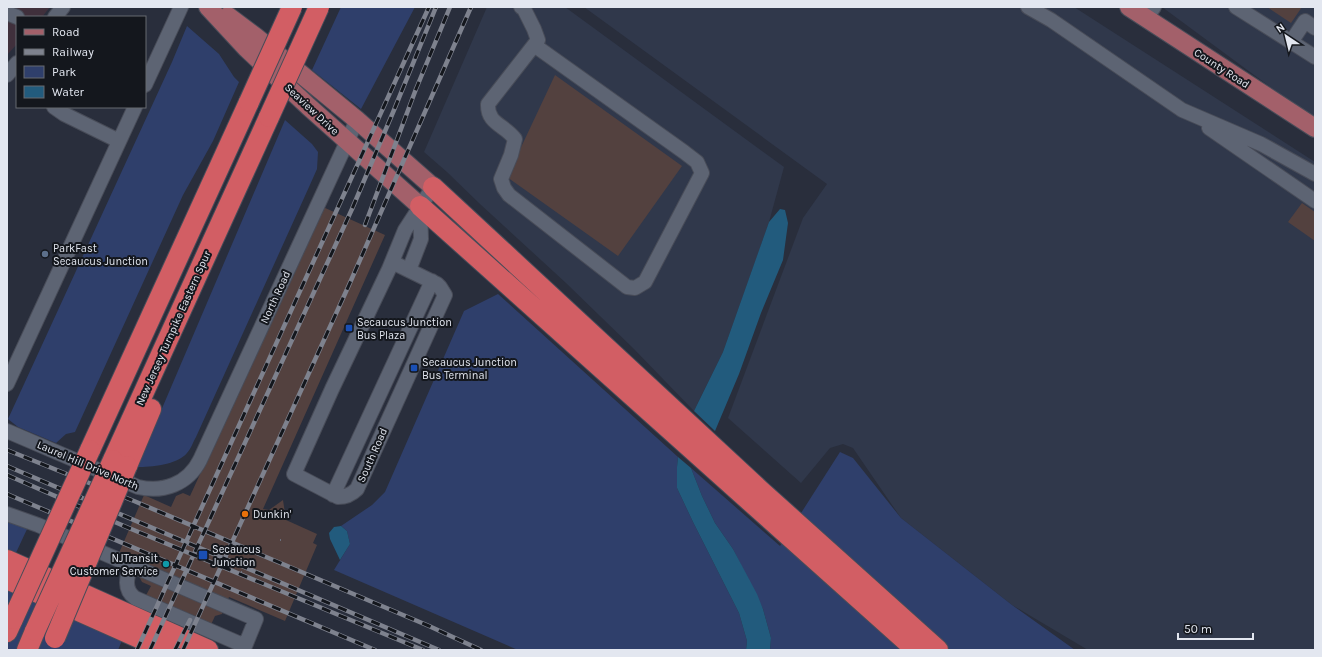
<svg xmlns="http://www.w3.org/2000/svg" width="1322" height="657" font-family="Karla,sans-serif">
	<rect width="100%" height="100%" fill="#292e3c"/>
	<path fill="#40303c" d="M7 7H50L42 17H17V44L7 55Z"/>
	<path fill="#30384b" d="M487 7H565L784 167 769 222 759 251 723 352 694 411 634 349 566 283 480 204 447 172 424 152Z
		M584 7H1074L1315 162V650H1088L1012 605 901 518 853 448 843 444 830 448 801 483 728 418 803 218 827 184Z
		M1162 7H1315V120L1308 115Z"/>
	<path fill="#2f3f6b" d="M341 7H415L361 109 312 70Z
		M187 26 219 54 234 77 239 82 213 141 183 195 75 432 66 434 56 443 18 427 8 419 172 62Z
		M285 120 312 144 318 152 317 169 309 187 196 437C193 442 191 449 187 453 177 465 151 467 137 467Z
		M498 294 678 457 677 467V488L693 522 739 613 747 641 746 650H518L334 570 350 544 347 531 341 526 372 505 385 492 464 311Z
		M840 452 853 458 901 518 1012 605 1075 650H770L771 638 763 609 733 549 715 523 702 496 691 468 780 546Z
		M7 519 28 527 7 572Z
		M7 586 123 638 118 650H7Z"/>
	<path fill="#225b7d" d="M780 209 785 210 788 223 783 260 761 313 739 374 715 431 694 411 723 352 769 222Z
		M678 457 691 468 702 496 715 523 733 549 757 594 763 609 771 638 770 650H746L747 641 739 613 693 522 677 488V467Z
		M341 526 347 531 350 544 340 560 330 539 329 533 334 527Z"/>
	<path fill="#53413f" d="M1267 7H1302L1291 23Z
		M555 75 682 166 618 256 507 177Z
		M1302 203 1315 212V241L1288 222Z
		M323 207 385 235 263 509 269 510 283 500 286 520 317 534 313 543 317 545 285 621 229 597 222 614 215 616 209 629 144 599 151 586 142 582 139 576 119 553 144 495 171 507 176 496 183 493 190 496Z"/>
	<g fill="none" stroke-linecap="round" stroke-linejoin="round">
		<defs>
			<path id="minor" d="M521 7 524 9 534 29 538 40 488 104C487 124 505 125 515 139L511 155 501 179 504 188 509 195 627 287 635 288 645 282 702 173 697 162 684 152 534 45
				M1028 7 1051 20 1182 110 1261 144 1315 174
				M1236 7 1315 57
				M7 13 17 17
				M55 17 63 7
				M1146 18 1154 7
				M1291 42 1305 21 1315 28
				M7 75 17 63
				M145 85 181 7
				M54 107 64 114 119 141
				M1209 128 1315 201
				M392 262 437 284 440 287 445 295 357 489C352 494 345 497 338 497L294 474 332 389 389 269 405 230 433 187
				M409 270 421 239 420 206
				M7 384 135 107
				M7 431 138 487C163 493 188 484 200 460L357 120
				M333 495 432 281
				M7 514 38 525 256 619 245 646 135 598C123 589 127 577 131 564"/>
			<path id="major" d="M208 7 246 48 308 106 420 206
				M1129 7 1315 128
				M228 16 256 37 357 120 433 187"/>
			<path id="highway" d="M433 187 760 490 938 650
				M420 206 916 650
				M90 450 249 102
				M113 460 269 117
				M127 466 151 409
				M7 560 208 650
				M7 579 166 650
				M7 632 13 619
				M27 650 35 631"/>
		</defs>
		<use href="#minor" stroke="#484c58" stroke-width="16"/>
		<use href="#major" stroke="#484c58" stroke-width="20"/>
		<use href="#highway" stroke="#484c58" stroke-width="22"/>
		<path stroke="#6b6f7c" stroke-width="2" stroke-dasharray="4 2" stroke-linecap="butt" d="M280 540H281
			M241 572H242"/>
		<use href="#minor" stroke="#5d6473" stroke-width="14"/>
		<use href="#major" stroke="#a3606a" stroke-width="18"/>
		<use href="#highway" stroke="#d25e64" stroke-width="20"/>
		<defs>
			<path id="rail" d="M365 225 416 89 450 7
				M7 450 134 501 429 626 481 650
				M7 466 439 650
				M7 475 124 526 423 650
				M7 494 375 650
				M137 650 429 7
				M150 650 352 209 394 110 436 7
				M175 650 190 620
				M183 650 349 285 471 7"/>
		</defs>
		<use href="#rail" stroke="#7e828e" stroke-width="4.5"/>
		<use href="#rail" stroke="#14171d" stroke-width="3" stroke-dasharray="9" stroke-linecap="butt"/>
		<defs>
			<path id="highway-bridge" d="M249 102 292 7
				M269 117 319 7
				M13 619 90 450
				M35 631 113 460
				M55 638 127 466"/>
		</defs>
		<use href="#highway-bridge" stroke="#484c58" stroke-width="22" stroke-linecap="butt"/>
		<use href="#highway-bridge" stroke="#d25e64" stroke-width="20"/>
	</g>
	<circle fill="#5c6f8a" stroke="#14171d" stroke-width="1.5" cx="45" cy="254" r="4"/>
	<g fill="#1a4fb4" stroke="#14171d" stroke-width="1.5">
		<rect x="345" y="324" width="8" height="8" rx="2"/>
		<rect x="410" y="364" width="8" height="8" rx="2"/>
		<rect x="198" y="550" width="10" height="10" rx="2"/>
	</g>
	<circle fill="#e8710a" stroke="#14171d" stroke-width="1.5" cx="245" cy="514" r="4"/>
	<circle fill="#0f9aa8" stroke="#14171d" stroke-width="1.5" cx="166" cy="564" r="4"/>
	<g text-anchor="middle" stroke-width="4" stroke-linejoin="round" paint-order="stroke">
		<g font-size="11" fill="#e3e7f0" stroke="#14171d">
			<text transform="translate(1222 68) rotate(33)" y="4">County Road</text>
			<text transform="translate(312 109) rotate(43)" y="4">Seaview Drive</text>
			<text transform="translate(275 297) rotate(-65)" y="4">North Road</text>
			<text transform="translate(173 328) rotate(-66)" y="4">New Jersey Turnpike Eastern Spur</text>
			<text transform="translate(372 455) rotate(-66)" y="4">South Road</text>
			<text transform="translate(88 465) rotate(23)" y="4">Laurel Hill Drive North</text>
		</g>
		<g font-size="11" fill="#e3e7f0" stroke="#14171d" text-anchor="start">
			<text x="53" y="252">ParkFast<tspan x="53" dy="13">Secaucus Junction</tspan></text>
			<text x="357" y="326">Secaucus Junction<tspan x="357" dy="13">Bus Plaza</tspan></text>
			<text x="422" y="366">Secaucus Junction<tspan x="422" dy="13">Bus Terminal</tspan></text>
			<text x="253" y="518">Dunkin'</text>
			<text x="212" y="553">Secaucus<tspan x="212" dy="13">Junction</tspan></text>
			<text x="158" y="562" text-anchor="end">NJTransit<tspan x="158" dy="13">Customer Service</tspan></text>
		</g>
	</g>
	<rect width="1322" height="657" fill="none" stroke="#e3e7f0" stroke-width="16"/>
	<rect x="16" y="16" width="130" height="92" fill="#14171d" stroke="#676a71"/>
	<rect x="24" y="29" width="20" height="6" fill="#a3606a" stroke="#676a71"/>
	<text x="52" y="36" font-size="12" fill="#e3e7f0">Road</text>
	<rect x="24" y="49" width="20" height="6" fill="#7e828e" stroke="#676a71"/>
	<text x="52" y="56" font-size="12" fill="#e3e7f0">Railway</text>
	<rect x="24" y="66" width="20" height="12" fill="#2f3f6b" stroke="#676a71"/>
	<text x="52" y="76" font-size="12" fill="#e3e7f0">Park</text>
	<rect x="24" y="86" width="20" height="12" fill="#225b7d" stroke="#676a71"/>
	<text x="52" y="96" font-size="12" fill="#e3e7f0">Water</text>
	<g transform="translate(1286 36) rotate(325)" stroke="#14171d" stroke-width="3" paint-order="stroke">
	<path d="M0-3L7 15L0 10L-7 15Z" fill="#e3e7f0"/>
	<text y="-6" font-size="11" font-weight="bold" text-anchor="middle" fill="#e3e7f0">N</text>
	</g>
	<path d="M1178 633v6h75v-6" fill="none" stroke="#e3e7f0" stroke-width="2"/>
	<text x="1184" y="633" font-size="12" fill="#e3e7f0" stroke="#14171d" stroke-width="3" paint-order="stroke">50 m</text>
</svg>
